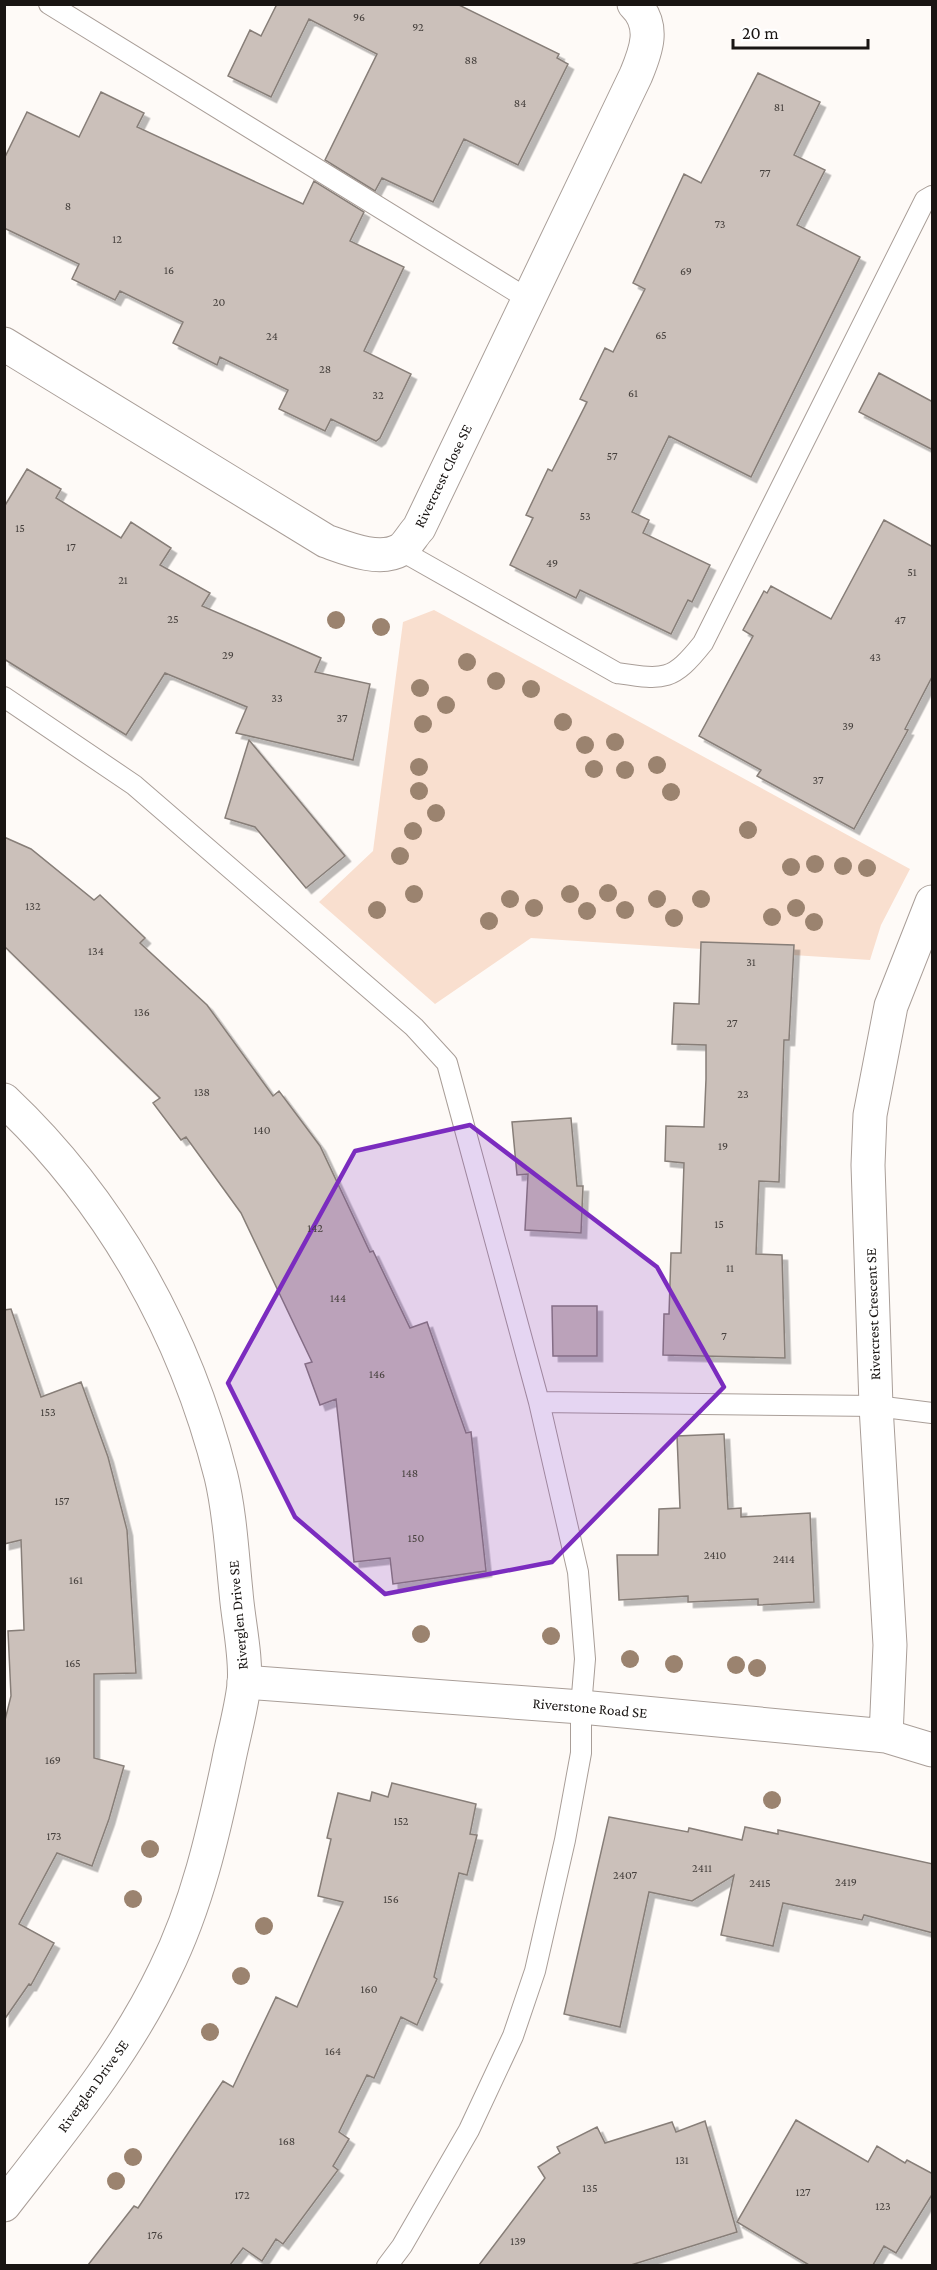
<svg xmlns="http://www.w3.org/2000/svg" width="937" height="2270" font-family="'Crimson Pro',serif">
	<defs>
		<filter id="shadow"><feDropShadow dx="5.5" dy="5.5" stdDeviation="0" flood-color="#0004"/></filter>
	</defs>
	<rect width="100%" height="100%" fill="#fefaf7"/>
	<path fill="#f9dfcf" d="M434 610 910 869 881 925 870 960 531 938 435 1004 319 902 373 851 403 622Z"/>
	<path fill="#cbc0ba" stroke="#877e78" stroke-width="1.5" filter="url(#shadow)" d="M277 4H457L559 54 557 58 568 64 518 165 464 139 433 202 382 178 375 191 325 160 377 54 309 19 271 97 228 76 250 30 261 36Z
		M758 73 820 102 794 155 825 170 797 225 860 257 751 477 669 436 632 512 649 520 643 533 710 565 692 602 688 600 671 634 580 590 576 598 510 565 533 518 526 515 548 469 552 471 587 402 580 399 605 348 613 352 645 289 633 283 684 174 701 183Z
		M101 92 144 113 137 127 303 204 314 181 364 212 350 241 404 267 364 351 411 374 380 438 376 441 331 419 325 431 279 409 288 390 220 357 217 365 173 343 183 322 120 291 115 300 72 279 79 264 4 228V159L27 112 79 137Z
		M879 373 933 402V450L859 412Z
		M27 469 61 489 56 498 121 538 131 522 171 548 160 565 210 593 202 606 321 658 315 672 370 684 353 760 236 733 247 707 165 673 126 735 4 659V507Z
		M884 520 933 547V675L905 729 908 730 854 829 757 776 761 770 699 736 753 636 743 630 764 591 767 593 771 586 831 619Z
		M249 740 345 856 306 888 255 827 225 818Z
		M4 837 31 849 94 900 100 895 145 938 140 943 207 1005 273 1096 279 1091 320 1146 370 1252 373 1251 410 1328 427 1322 466 1433 471 1432 486 1571 393 1584 390 1558 354 1562 336 1399 320 1405 305 1364 312 1362 241 1213 186 1137 181 1140 153 1103 160 1098 4 946Z
		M701 942 794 945 789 1040H784L779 1182 759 1181 756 1254 782 1255 785 1358 663 1355 664 1314H669L671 1253H681L684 1163 665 1161 666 1126 704 1127 706 1079V1045L672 1044 674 1003 699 1004Z
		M571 1118 577 1186H583L581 1233 525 1230 528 1174 517 1175 512 1122Z
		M552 1306H597V1356H553Z
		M11 1309 41 1397 81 1382 108 1457 127 1530 136 1673 94 1674V1758L124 1766 109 1819 92 1866 57 1853 19 1924 54 1943 31 1985 29 1984 4 2020V1724L11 1696 8 1631 24 1630 21 1540 4 1544V1310Z
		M724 1434 728 1509 741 1508V1517L810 1513 814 1602 758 1605V1599L688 1602V1596L619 1600 617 1555H658L659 1509 680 1508 677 1436Z
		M392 1783 476 1804 470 1834 477 1835 467 1875 459 1873 434 1977 437 1979 417 2025 401 2017 374 2078 367 2075 339 2132 349 2139 333 2166 338 2170 283 2244 276 2239 262 2261 243 2248 230 2265H88L134 2206 138 2208 223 2081 233 2087 276 1997 297 2007 343 1902 318 1896 331 1839 327 1838 338 1793 370 1801 372 1792 388 1797Z
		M609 1817 688 1832 689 1828 742 1840 745 1827 778 1834V1830L933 1864V1933L864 1915 862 1920 783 1903 773 1946 721 1935 734 1875 692 1901 649 1892 620 2027 564 2014Z
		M796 2120 868 2162 877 2146 905 2163 907 2160 933 2174V2193L896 2253 884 2246 873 2265H809L737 2222Z
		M705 2121 737 2232 631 2265H479L545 2178 538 2167 560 2153 557 2147 597 2127 605 2143 672 2122 676 2132Z"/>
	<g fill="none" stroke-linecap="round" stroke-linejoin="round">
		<defs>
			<path id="lane" d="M49 4 528 299
				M400 550 617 673C664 680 672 682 703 643L925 200 932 196
				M4 697 134 785 414 1027 447 1063 539 1402 578 1572 585 1659 581 1707V1753L565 1840 535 1971 513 2036 469 2130 402 2246 387 2266
				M539 1402 876 1406 932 1413"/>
			<path id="street" d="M4 344 326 541C346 548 379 562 400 550 407 546 413 534 419 528L636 75C646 51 656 25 634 4
				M244 1682 581 1707 886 1736 932 1750
				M886 1736 890 1645 876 1406 868 1165 870 1115 891 1006 932 902"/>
			<path id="secondary" d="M4 1100C111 1201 185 1333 221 1476 230 1513 232 1554 236 1592 238 1620 247 1658 244 1685 241 1711 233 1738 228 1764 213 1835 197 1905 165 1970 124 2056 62 2130 4 2205"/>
		</defs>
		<use href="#lane" stroke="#a99e98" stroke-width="22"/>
		<use href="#street" stroke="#a99e98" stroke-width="35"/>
		<use href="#secondary" stroke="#a99e98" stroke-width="35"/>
		<use href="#lane" stroke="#fff" stroke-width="20"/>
		<use href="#street" stroke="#fff" stroke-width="33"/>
		<use href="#secondary" stroke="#fff" stroke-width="33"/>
	</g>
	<g fill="#9b836f">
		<circle cx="336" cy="620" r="9"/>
		<circle cx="381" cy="627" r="9"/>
		<circle cx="467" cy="662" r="9"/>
		<circle cx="496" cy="681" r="9"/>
		<circle cx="420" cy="688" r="9"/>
		<circle cx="531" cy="689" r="9"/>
		<circle cx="446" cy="705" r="9"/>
		<circle cx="563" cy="722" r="9"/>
		<circle cx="423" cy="724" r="9"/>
		<circle cx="615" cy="742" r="9"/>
		<circle cx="585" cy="745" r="9"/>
		<circle cx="657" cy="765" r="9"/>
		<circle cx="419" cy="767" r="9"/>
		<circle cx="594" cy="769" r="9"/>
		<circle cx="625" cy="770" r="9"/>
		<circle cx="419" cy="791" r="9"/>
		<circle cx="671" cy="792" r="9"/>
		<circle cx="436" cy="813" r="9"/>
		<circle cx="748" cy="830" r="9"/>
		<circle cx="413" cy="831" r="9"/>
		<circle cx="400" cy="856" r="9"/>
		<circle cx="815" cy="864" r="9"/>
		<circle cx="843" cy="866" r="9"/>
		<circle cx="791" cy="867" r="9"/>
		<circle cx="867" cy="868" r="9"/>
		<circle cx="608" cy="893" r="9"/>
		<circle cx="414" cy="894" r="9"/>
		<circle cx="570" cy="894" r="9"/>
		<circle cx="510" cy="899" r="9"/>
		<circle cx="657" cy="899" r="9"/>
		<circle cx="701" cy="899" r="9"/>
		<circle cx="534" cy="908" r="9"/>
		<circle cx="796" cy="908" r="9"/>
		<circle cx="377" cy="910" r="9"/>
		<circle cx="625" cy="910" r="9"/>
		<circle cx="587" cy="911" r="9"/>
		<circle cx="772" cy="917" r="9"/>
		<circle cx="674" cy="918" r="9"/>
		<circle cx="489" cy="921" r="9"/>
		<circle cx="814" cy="922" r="9"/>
		<circle cx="421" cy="1634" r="9"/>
		<circle cx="551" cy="1636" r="9"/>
		<circle cx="630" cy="1659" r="9"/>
		<circle cx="674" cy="1664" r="9"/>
		<circle cx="736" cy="1665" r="9"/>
		<circle cx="757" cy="1668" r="9"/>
		<circle cx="772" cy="1800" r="9"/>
		<circle cx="150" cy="1849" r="9"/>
		<circle cx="133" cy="1899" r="9"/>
		<circle cx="264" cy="1926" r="9"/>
		<circle cx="241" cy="1976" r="9"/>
		<circle cx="210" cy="2032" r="9"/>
		<circle cx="133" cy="2157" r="9"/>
		<circle cx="116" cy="2181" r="9"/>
	</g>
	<path fill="#7b2cbf" fill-opacity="0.2" stroke="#7b2cbf" stroke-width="4.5" stroke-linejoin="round" d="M470 1125 657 1267 724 1387 552 1562 385 1594 295 1517 228 1383 355 1151Z"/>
	<g text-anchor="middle" stroke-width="5" stroke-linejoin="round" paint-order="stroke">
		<g font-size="12" fill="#46403d">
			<text x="359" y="21">96</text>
			<text x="418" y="31">92</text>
			<text x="471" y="64">88</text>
			<text x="520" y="107">84</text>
			<text x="779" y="111">81</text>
			<text x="765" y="177">77</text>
			<text x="68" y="210">8</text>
			<text x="720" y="228">73</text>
			<text x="117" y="243">12</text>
			<text x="169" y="274">16</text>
			<text x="686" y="275">69</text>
			<text x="219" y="306">20</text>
			<text x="661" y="339">65</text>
			<text x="272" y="340">24</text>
			<text x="325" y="373">28</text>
			<text x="633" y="397">61</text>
			<text x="378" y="399">32</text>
			<text x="612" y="460">57</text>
			<text x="585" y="520">53</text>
			<text x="20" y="532">15</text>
			<text x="71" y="551">17</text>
			<text x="552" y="567">49</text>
			<text x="912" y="576">51</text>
			<text x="123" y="584">21</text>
			<text x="173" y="623">25</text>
			<text x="900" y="624">47</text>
			<text x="228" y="659">29</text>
			<text x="875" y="661">43</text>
			<text x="277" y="702">33</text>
			<text x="342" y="722">37</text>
			<text x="848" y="730">39</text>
			<text x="818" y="784">37</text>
			<text x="33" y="910">132</text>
			<text x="96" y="955">134</text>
			<text x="751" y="966">31</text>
			<text x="142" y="1016">136</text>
			<text x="732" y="1027">27</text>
			<text x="202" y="1096">138</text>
			<text x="743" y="1098">23</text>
			<text x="262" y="1134">140</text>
			<text x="723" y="1150">19</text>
			<text x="719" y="1228">15</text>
			<text x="315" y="1232">142</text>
			<text x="730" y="1272">11</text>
			<text x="338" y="1302">144</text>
			<text x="724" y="1340">7</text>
			<text x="377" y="1378">146</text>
			<text x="48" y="1416">153</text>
			<text x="410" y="1477">148</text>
			<text x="62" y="1505">157</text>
			<text x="416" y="1542">150</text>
			<text x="715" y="1559">2410</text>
			<text x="784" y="1563">2414</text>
			<text x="76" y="1584">161</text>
			<text x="73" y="1667">165</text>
			<text x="53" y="1764">169</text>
			<text x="401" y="1825">152</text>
			<text x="54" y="1840">173</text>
			<text x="702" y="1872">2411</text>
			<text x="625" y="1879">2407</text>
			<text x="846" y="1886">2419</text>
			<text x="760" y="1887">2415</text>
			<text x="391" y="1903">156</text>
			<text x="369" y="1993">160</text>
			<text x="333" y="2055">164</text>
			<text x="287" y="2145">168</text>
			<text x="682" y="2164">131</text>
			<text x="590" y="2192">135</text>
			<text x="803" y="2196">127</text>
			<text x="242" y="2199">172</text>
			<text x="883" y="2210">123</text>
			<text x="155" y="2239">176</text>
			<text x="518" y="2245">139</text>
		</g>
		<g font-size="15" fill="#191513" stroke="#fff">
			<text transform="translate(443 476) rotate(-64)" y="5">Rivercrest Close SE</text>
			<text transform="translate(873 1314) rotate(-92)" y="5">Rivercrest Crescent SE</text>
			<text transform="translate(238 1615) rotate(-95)" y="5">Riverglen Drive SE</text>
			<text transform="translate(590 1708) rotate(5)" y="5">Riverstone Road SE</text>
			<text transform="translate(93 2086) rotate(-54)" y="5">Riverglen Drive SE</text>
		</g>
	</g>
	<rect width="937" height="2270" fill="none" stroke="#191513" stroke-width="12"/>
	<path d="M733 39v9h135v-9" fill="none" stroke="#191513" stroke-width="3"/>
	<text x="742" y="39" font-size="18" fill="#191513" stroke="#ffffff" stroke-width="4.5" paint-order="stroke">20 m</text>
</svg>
